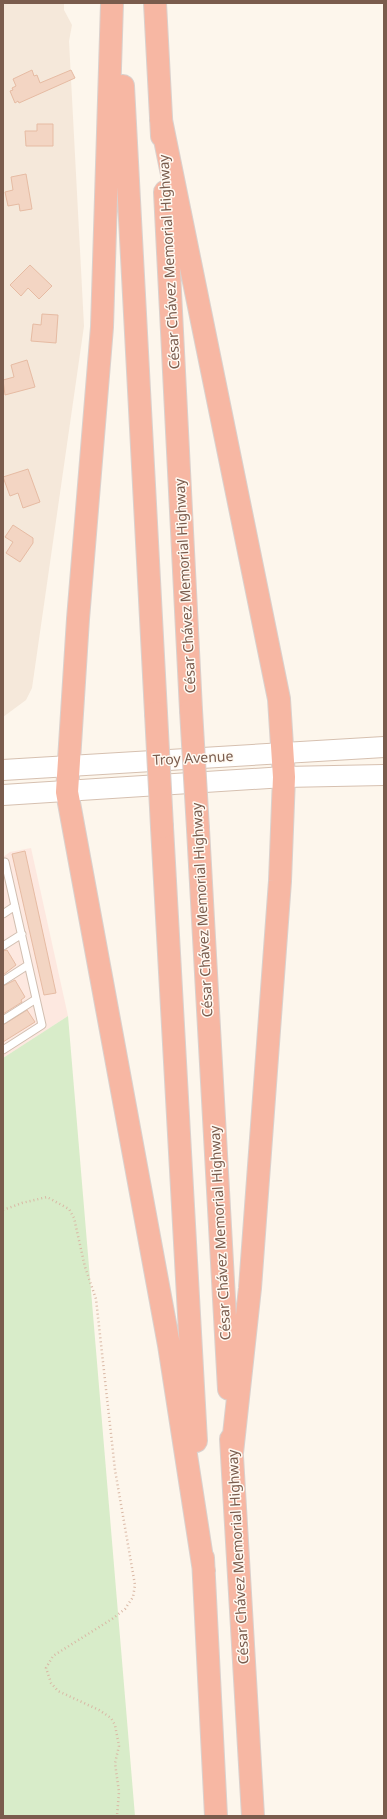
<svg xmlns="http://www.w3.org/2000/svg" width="387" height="1819" font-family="'Noto Sans',sans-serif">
	<rect width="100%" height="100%" fill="#fdf6ec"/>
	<path fill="#f5e8da" d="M3 3H64V10L72 25 69 41 84 326 32 688 26 700 3 717Z"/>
	<path fill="#fde8e0" d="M31 848 68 1016 3 1058V857L10 852Z"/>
	<path fill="#d8ecc9" d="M68 1016 135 1816H3V1058Z"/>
	<path fill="#f3d5c3" stroke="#e6bba3" d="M32 70 34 76 37 75 40 83 71 70 75 78 19 103 18 101 15 103 10 91 13 90 12 88 16 86 13 79Z
		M37 124H53V146H26L25 131H37Z
		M26 174 32 209 20 211 19 204 8 206 5 192 13 190 11 177Z
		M30 265 52 286 39 299 28 288 21 296 10 285Z
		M42 314 58 315 56 343 31 341 33 324 41 325Z
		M27 360 35 387 5 395 3 380 14 377 11 365Z
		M28 469 40 502 23 508 18 493 10 496 3 477Z
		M13 525 33 538V543L20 562 6 553 13 542 5 537Z
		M25 851 56 993 44 995 12 854Z
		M7 950 16 965 3 975V951Z
		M15 980 25 997 21 1000 22 1002 3 1014V986Z
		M27 1010 35 1022 3 1042V1025Z"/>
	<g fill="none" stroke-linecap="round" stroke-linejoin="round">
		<defs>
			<path id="service" d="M3 914 15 906
				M3 946 22 934
				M3 981 28 965
				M3 1020 36 999
				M3 1050 42 1025 5 862"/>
			<path id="secondary" d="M3 770 384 747
				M3 795 284 777 384 775"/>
			<path id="motorway" d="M112 3 102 327 78 619 67 792 169 1345 204 1571
				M155 3 162 136
				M123 86 156 713
				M161 120 279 699 284 777 280 881 250 1288 232 1453
				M165 192 191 710
				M162 827 196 1441
				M198 829 229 1389
				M231 1439 253 1816
				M203 1558 216 1816"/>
		</defs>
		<use href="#service" stroke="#d1beb0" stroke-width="9"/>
		<use href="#secondary" stroke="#d6c0b0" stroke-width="22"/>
		<use href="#motorway" stroke="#dad1cd" stroke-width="24"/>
		<path stroke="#d9b8a5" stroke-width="2.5" stroke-dasharray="1 3" stroke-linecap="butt" d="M3 1210 22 1203 47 1197 69 1209 74 1218 85 1267 96 1299 115 1470 135 1585 133 1597 125 1609 112 1619 53 1656 46 1668 51 1683 58 1691 99 1710 111 1718 115 1725 119 1746 115 1763 119 1792 117 1816"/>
		<use href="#service" stroke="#fff" stroke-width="7"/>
		<use href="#secondary" stroke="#fff" stroke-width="20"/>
		<use href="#motorway" stroke="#f7b7a3" stroke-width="22"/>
		<defs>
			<path id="motorway-bridge" d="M191 710 198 829
				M156 713 162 827"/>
		</defs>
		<use href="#motorway-bridge" stroke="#dad1cd" stroke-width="24" stroke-linecap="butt"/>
		<use href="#motorway-bridge" stroke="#f7b7a3" stroke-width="22"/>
	</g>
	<g text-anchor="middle" stroke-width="3" stroke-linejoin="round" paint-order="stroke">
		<g font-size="14" fill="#7a5c4d" stroke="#fffaf3">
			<text transform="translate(169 262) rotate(-93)" y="5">César Chávez Memorial Highway</text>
			<text transform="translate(185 586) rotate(-93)" y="5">César Chávez Memorial Highway</text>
			<text transform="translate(193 758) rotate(-3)" y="5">Troy Avenue</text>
			<text transform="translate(202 910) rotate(-93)" y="5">César Chávez Memorial Highway</text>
			<text transform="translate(220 1233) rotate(-93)" y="5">César Chávez Memorial Highway</text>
			<text transform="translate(238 1557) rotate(-93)" y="5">César Chávez Memorial Highway</text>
		</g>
	</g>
	<rect width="387" height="1819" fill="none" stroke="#7a5c4d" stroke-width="8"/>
</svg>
